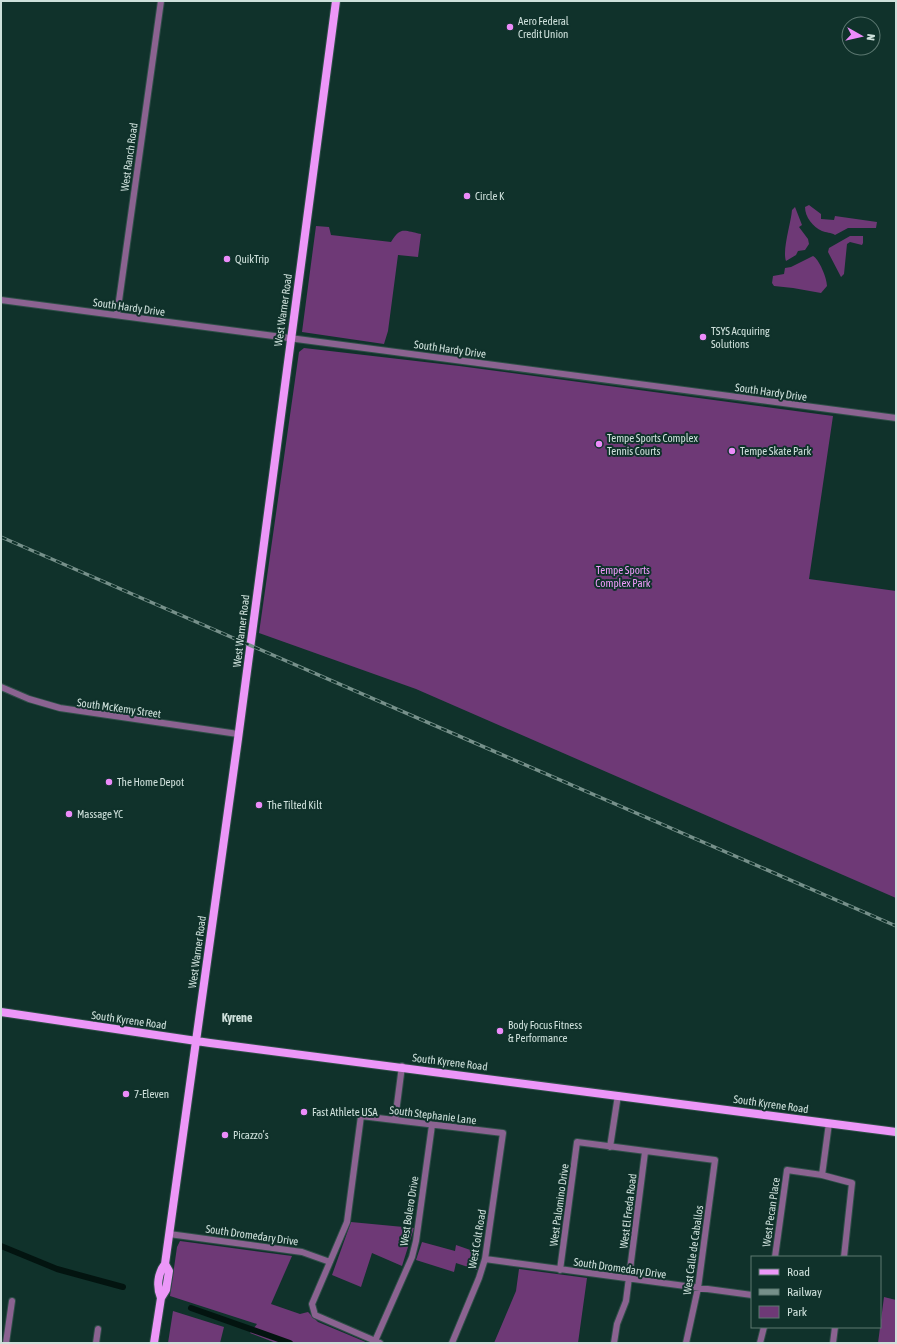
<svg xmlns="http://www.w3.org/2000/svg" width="897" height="1344" font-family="'Asap Condensed',sans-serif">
	<rect width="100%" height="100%" fill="#10322b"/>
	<path fill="#6e3976" d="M809 205 821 214V219L834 220 835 216 877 222 876 228H848L835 235C831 232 826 233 822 231 813 227 805 217 805 207Z
		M795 207 802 225 799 227 808 239 809 244 805 250 798 251 796 255 786 261C782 250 791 223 792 210Z
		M316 226 329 227 331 235 391 242C401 226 404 231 421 234L418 257 398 255 388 331 384 344 302 332Z
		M850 236H863V243L862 245 850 242 847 244 844 274 841 277 828 252 829 248Z
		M813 256C819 259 827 278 827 286L821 293 793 288 774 286 772 283 773 276 784 274 785 268 791 267Z
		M304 348 459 366 833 416 809 579 896 591V898L416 689 259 633 299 352Z
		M351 1222 414 1228 402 1266 372 1253 361 1287 332 1275Z
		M180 1241 292 1256 271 1304 300 1314 308 1312 318 1322 368 1343H276L250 1333 257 1324 170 1296 177 1247Z
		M422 1242 455 1251 456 1245 479 1253 477 1270 456 1263 454 1272 416 1260Z
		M519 1269 587 1278 578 1343H494L516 1291Z
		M884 1297 896 1300V1343H878Z
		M173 1311 224 1327 220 1343H168Z"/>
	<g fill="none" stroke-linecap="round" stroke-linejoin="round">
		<path stroke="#031410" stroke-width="6" d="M1 1246 57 1269 123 1287
			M191 1308 290 1343"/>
		<defs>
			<path id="minor" d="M1 300 896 418
				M117 315 161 1
				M1 687 29 699 60 708 238 734
				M395 1120 402 1066
				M610 1147 618 1095
				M822 1175 829 1123
				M169 1234 302 1252 330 1262
				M775 1257 787 1170 822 1175 852 1183 844 1257
				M485 1259 752 1295
				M560 1270 577 1142 715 1160 698 1288 686 1343
				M375 1341 412 1257 416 1241 432 1125
				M6 1343 12 1301
				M96 1343 98 1329
				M380 1343 315 1315 312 1304 347 1222 361 1116 503 1133 485 1259 479 1278 452 1343
				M614 1343 617 1324 626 1301 645 1152
				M760 1343 764 1327
				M833 1343 835 1327"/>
			<path id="major" d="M1 1012 210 1043 896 1132
				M161 1298C156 1286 158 1273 165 1264L238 739 336 1
				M154 1343 161 1298 166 1290 169 1271 165 1264"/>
		</defs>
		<use href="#minor" stroke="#2e4e47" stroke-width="8"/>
		<use href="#major" stroke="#2e4e47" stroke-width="10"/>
		<use href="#minor" stroke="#8b6391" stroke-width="6"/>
		<use href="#major" stroke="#ec97f8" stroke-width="8"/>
		<defs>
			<path id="rail" d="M1 537 896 926"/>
		</defs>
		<use href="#rail" stroke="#76908a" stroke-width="3.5"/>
		<use href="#rail" stroke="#10322b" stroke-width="2" stroke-dasharray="6" stroke-linecap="butt"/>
	</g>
	<g fill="#ec8cfa" stroke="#10322b" stroke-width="1.5">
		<circle cx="510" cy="27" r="4"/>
		<circle cx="467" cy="196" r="4"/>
		<circle cx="227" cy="259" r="4"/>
		<circle cx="703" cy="337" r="4"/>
		<circle cx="599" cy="444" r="4"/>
		<circle cx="732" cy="451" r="4"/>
		<circle cx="109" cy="782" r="4"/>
		<circle cx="259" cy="805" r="4"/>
		<circle cx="69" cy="814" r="4"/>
		<circle cx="500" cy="1031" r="4"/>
		<circle cx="126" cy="1094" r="4"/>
		<circle cx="304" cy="1112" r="4"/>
		<circle cx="225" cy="1135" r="4"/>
	</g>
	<g text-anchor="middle" stroke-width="4" stroke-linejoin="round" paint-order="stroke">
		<g font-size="11" fill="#cee0db" stroke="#10322b" text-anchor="start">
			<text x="518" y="25">Aero Federal<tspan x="518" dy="13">Credit Union</tspan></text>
			<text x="475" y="200">Circle K</text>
			<text x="235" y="263">QuikTrip</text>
			<text x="711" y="335">TSYS Acquiring<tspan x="711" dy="13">Solutions</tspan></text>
			<text x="607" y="442">Tempe Sports Complex<tspan x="607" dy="13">Tennis Courts</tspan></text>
			<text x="740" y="455">Tempe Skate Park</text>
			<text x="117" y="786">The Home Depot</text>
			<text x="267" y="809">The Tilted Kilt</text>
			<text x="77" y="818">Massage YC</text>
			<text x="508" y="1029">Body Focus Fitness<tspan x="508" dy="13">&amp; Performance</tspan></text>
			<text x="134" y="1098">7-Eleven</text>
			<text x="312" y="1116">Fast Athlete USA</text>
			<text x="233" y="1139">Picazzo’s</text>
		</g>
		<g font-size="11" fill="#cee0db" stroke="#10322b">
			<text transform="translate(129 157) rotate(-82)" y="4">West Ranch Road</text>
			<text transform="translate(129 307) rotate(8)" y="4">South Hardy Drive</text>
			<text transform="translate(283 310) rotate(-82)" y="4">West Warner Road</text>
			<text transform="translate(450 349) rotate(8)" y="4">South Hardy Drive</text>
			<text transform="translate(771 392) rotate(8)" y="4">South Hardy Drive</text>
			<text transform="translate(241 631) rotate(-83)" y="4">West Warner Road</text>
			<text transform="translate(119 708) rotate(8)" y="4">South McKemy Street</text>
			<text transform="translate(197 952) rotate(-82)" y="4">West Warner Road</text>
			<text transform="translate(129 1020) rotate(8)" y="4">South Kyrene Road</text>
			<text transform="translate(450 1062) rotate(7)" y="4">South Kyrene Road</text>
			<text transform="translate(771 1104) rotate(8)" y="4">South Kyrene Road</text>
			<text transform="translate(433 1115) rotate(7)" y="4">South Stephanie Lane</text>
			<text transform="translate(559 1205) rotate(-82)" y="4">West Palomino Drive</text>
			<text transform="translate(409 1211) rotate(-81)" y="4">West Bolero Drive</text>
			<text transform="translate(628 1211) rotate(-83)" y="4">West El Freda Road</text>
			<text transform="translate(771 1212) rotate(-82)" y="4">West Pecan Place</text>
			<text transform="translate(252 1235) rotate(8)" y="4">South Dromedary Drive</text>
			<text transform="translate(477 1239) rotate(-80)" y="4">West Colt Road</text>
			<text transform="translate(693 1250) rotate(-82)" y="4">West Calle de Caballos</text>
			<text transform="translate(620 1268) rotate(8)" y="4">South Dromedary Drive</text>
		</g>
		<g font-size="11" fill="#ef9bfb" stroke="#10322b">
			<text x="623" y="574">Tempe Sports<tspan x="623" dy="13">Complex Park</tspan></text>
		</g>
		<g font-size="12" font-weight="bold" fill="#cee0db" stroke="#10322b">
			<text x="237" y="1022">Kyrene</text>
		</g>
	</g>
	<rect width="897" height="1344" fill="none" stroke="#cee0db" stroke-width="4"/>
	<rect x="751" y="1256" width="130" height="72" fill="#10322b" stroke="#5c7871"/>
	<rect x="759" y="1269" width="20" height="6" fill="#ec97f8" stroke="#5c7871"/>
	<text x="787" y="1276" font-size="12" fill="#cee0db">Road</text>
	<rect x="759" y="1289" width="20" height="6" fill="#76908a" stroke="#5c7871"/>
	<text x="787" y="1296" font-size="12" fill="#cee0db">Railway</text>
	<rect x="759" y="1306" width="20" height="12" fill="#6e3976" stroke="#5c7871"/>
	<text x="787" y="1316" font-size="12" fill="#cee0db">Park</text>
	<g transform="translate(861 36) rotate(98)"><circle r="19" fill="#10322b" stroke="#5c7871"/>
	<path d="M0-3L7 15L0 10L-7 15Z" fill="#ec8cfa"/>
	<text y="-6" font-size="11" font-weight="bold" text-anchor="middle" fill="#cee0db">N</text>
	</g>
</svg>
